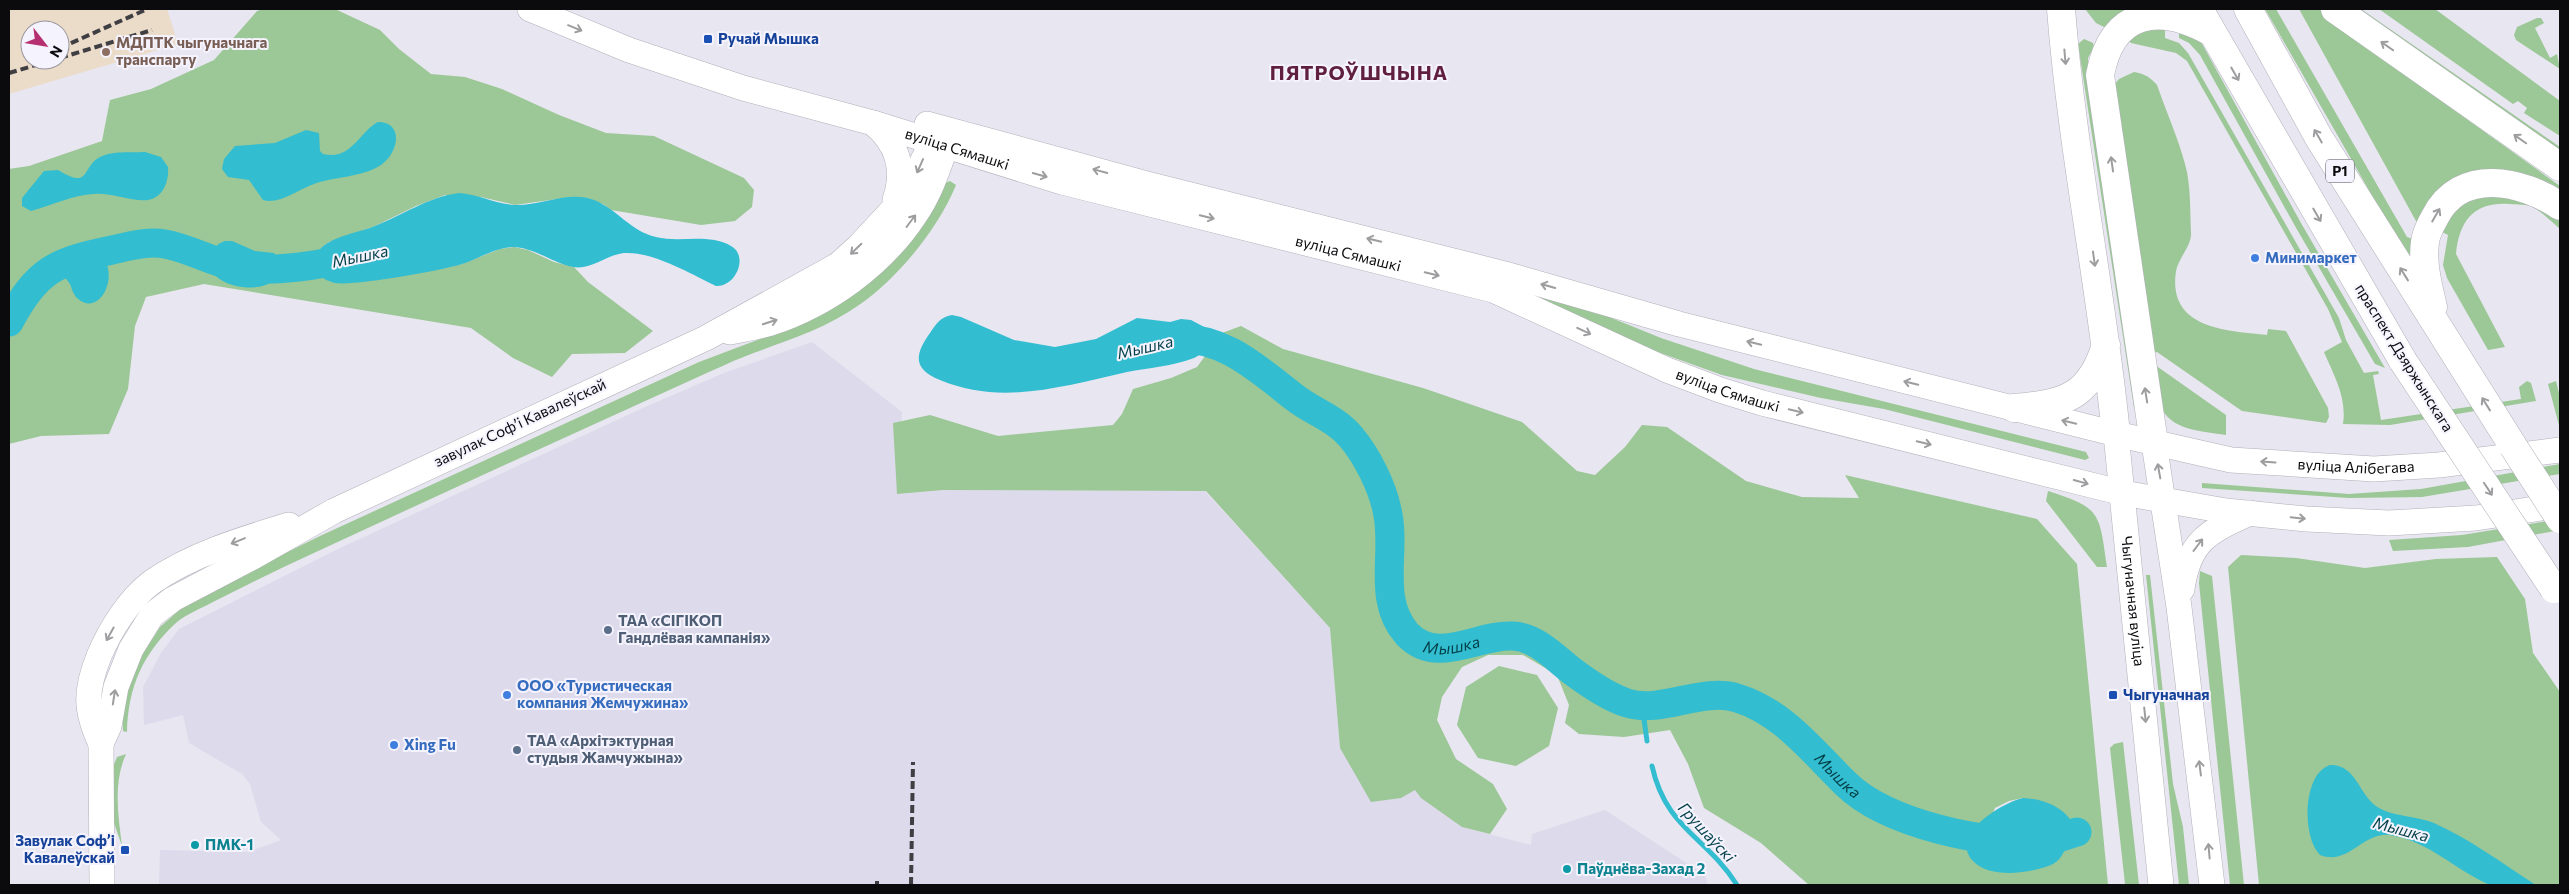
<svg xmlns="http://www.w3.org/2000/svg" width="2569" height="894" font-family="Commissioner,sans-serif">
	<rect width="100%" height="100%" fill="#e8e6f0"/>
	<path fill="#dddaec" d="M812 342 902 412 897 494 943 490 1205 491 1330 628 1340 748 1401 798 1415 790 1462 827 1531 845 1532 834 1605 810 1705 875 1708 885H159L160 850 248 852 281 840 261 822 250 784 242 774 189 743 183 715 144 725 143 687 161 653 179 629 338 549 645 407 724 373Z"/>
	<path fill="#ebdbc9" fill-rule="evenodd" d="M9 9H167L178 44 9 94ZM30 30H60V60H30Z"/>
	<path fill="#9cc796" fill-rule="evenodd" d="M263 9H335L380 30 399 49 431 74 465 77 502 89 559 115 606 133 654 136 744 178 754 190 752 207 735 221 701 225 611 210 603 204 571 197 515 205 481 197 445 195 416 206 373 227 329 242 321 248 459 265 500 249 514 247 528 250 554 262 574 267 588 282 653 331 625 353 572 354 552 377 513 358 471 328 204 284 146 297 135 326 128 389 109 434 41 436 9 444V169L29 166 102 141 110 100 151 89 214 60 257 11Z
		M2085 9H2129L2106 28 2096 23Z
		M2265 9H2276L2407 237 2416 240 2412 254 2409 256 2405 253Z
		M2299 9H2321L2376 54 2560 186V192L2511 171 2419 223 2416 221Z
		M2345 9H2361L2560 147V156Z
		M2379 9H2435L2560 101V136L2524 113 2527 108 2518 101 2513 104Z
		M2537 18H2541L2544 23 2535 28 2550 58 2557 54 2560 69 2516 40 2514 35 2517 27Z
		M2165 22V38L2179 43 2188 53 2339 318 2346 340 2364 373 2378 371 2379 374 2373 375 2381 420 2521 399 2519 387 2527 381 2531 383 2536 401 2390 425 2343 424C2347 397 2334 376 2324 352L2342 342 2328 309 2187 61 2176 53 2131 43 2127 39Z
		M2179 30 2201 42 2301 223 2385 368 2375 364 2295 226 2200 55 2189 43 2179 38Z
		M2084 39 2093 43 2094 47 2088 58V66L2139 407 2134 408 2078 44Z
		M2134 72C2145 74 2150 77 2157 85 2166 111 2178 138 2185 164 2191 185 2190 211 2191 233 2192 245 2178 259 2176 271 2167 329 2227 331 2267 335L2268 329 2286 331 2328 408 2329 417 2326 423 2242 411 2157 352 2150 353 2115 84 2119 79Z
		M950 181 956 185C938 229 898 278 859 305 824 330 784 341 746 356 730 362 714 370 698 377 570 435 443 493 316 552 281 568 247 585 213 602 202 608 187 614 177 622 143 653 128 687 127 732L123 731 122 712 135 666 160 627 192 599 320 536 699 362 800 324 945 183Z
		M2496 190 2560 215V229C2552 222 2543 213 2533 207 2527 204 2517 205 2510 204 2474 201 2459 221 2456 254L2505 347 2488 350 2447 278 2443 265 2448 235 2440 231 2461 203Z
		M1512 286 1577 304 1661 338 1754 369 2086 452 2089 458 2085 460 1884 409 1821 398 1722 375 1655 351Z
		M1241 326 1283 349 1423 388 1522 422 1577 471 1595 475 1625 447 1642 425 1667 427 1746 481 1802 497 1859 498 1845 475 2037 519 2077 564 2108 885H1809L1761 843 1704 808 1688 764 1670 730 1624 737 1579 734 1565 723 1569 705 1557 675 1523 655H1488L1462 667 1442 697 1437 720 1456 759 1493 784 1507 809 1490 834 1462 827 1421 798 1415 790 1401 798 1371 802 1340 748 1330 628 1206 491 943 490 897 494 893 423 930 415 998 436 1113 425 1122 414 1133 389 1171 378 1197 367 1222 333ZM2023 798 2056 862C2030 872 1996 879 1973 861L1995 808 2009 801Z
		M2155 365 2226 415V435C2202 431 2170 431 2160 405 2156 393 2156 377 2155 365Z
		M2556 381 2560 397V429L2548 384Z
		M2560 464V474L2422 497 2349 498 2202 488V483L2349 494 2421 489Z
		M2048 491C2102 508 2099 513 2107 567H2097L2046 501Z
		M2560 519V530L2468 547 2393 551 2389 540 2462 535Z
		M2241 555 2296 558 2365 568 2436 559 2497 557 2525 599 2533 653 2560 692V885H2259L2228 567Z
		M2200 571 2212 576 2244 885H2230L2199 583Z
		M2146 575H2150L2173 784 2183 827 2189 885H2179Z
		M1499 666 1537 675 1558 708 1549 746 1516 766 1478 758 1457 725 1466 687Z
		M2123 742 2139 885 2125 884 2110 748 2114 744Z
		M126 754C113 783 118 814 122 846L113 820V767L117 757Z"/>
	<path fill="#33bdd0" d="M378 122C405 122 398 154 381 165 361 178 335 176 314 184 299 189 279 205 263 200L249 180 228 177 222 169 224 159 235 146 275 143 306 130 319 133 320 151 323 154C351 161 359 132 378 122Z
		M145 152 161 157 168 167C169 179 165 194 152 199 137 204 112 192 94 194 72 195 53 205 31 211L22 206V198L44 171 58 170C94 192 79 163 105 155 117 151 132 153 145 152Z
		M459 193C478 194 495 204 515 205 540 206 569 190 594 200 617 209 630 231 656 237 679 243 709 233 731 246 749 256 736 287 716 286 691 274 652 251 624 253 606 255 592 270 573 267 553 263 533 247 512 247 493 248 477 260 459 265 437 271 355 286 335 283 328 281 320 278 317 271 313 262 315 254 322 247 336 235 358 233 375 226 403 215 428 197 459 193Z
		M225 241H232L255 251 274 253 281 266C279 301 202 290 210 257 212 249 218 243 225 241Z
		M72 245C133 244 106 325 77 298 73 294 72 289 70 284 63 273 54 269 59 254Z
		M952 315 961 317 1014 340 1055 347 1096 339 1137 318 1170 322 1181 319 1191 320 1208 329 1210 343C1206 350 1202 354 1194 358 1173 366 1148 368 1127 372 1064 386 1002 406 940 380 912 369 915 354 930 333 936 324 940 317 952 315Z
		M2330 765C2357 764 2359 797 2379 808 2395 817 2417 816 2434 823 2470 839 2503 864 2536 885 2525 885 2499 888 2490 885 2455 870 2429 841 2390 835 2362 832 2349 866 2320 855 2302 838 2302 774 2330 765Z
		M2023 798C2049 799 2075 812 2078 840 2076 842 2071 844 2068 846 2062 853 2061 861 2051 865 2031 873 1991 879 1974 862 1947 836 2001 803 2023 798Z"/>
	<g fill="none" stroke-linecap="round" stroke-linejoin="round">
		<path stroke="#33bdd0" stroke-width="5" d="M1642 705 1647 741
			M1652 766C1666 829 1706 836 1737 885"/>
		<g stroke="#33bdd0" stroke-width="29">
			<path d="M9 322C38 269 55 262 112 250 130 246 148 241 165 244 192 249 215 264 242 268 280 272 315 265 352 258"/>
			<path id="s1" d="M1171 339C1221 334 1258 369 1294 397 1313 412 1335 418 1351 437 1367 456 1382 486 1387 510 1397 551 1376 599 1407 634 1437 666 1477 634 1513 636 1536 637 1554 657 1572 671 1588 683 1608 697 1627 703 1662 714 1701 687 1737 698 1783 712 1813 752 1846 784 1887 824 1988 846 2044 841 2055 840 2066 835 2077 832"/>
		</g>
		<defs>
			<g id="secondary">
				<path id="s2" d="M530 9 629 50 743 88 873 123 1062 182 1493 290 1667 370 1720 390 1762 403 2123 493 2226 511 2306 519 2389 523 2476 518 2560 505"/>
				<path d="M873 123C897 143 906 169 895 200"/>
				<path id="s3" d="M927 124 1147 184 1505 274 1679 324 2116 434 2231 460 2374 469 2439 465 2560 450"/>
				<path d="M730 332C744 329 758 327 771 323 828 304 882 265 915 215 932 191 940 162 950 135"/>
				<path id="s4" d="M2116 434 2161 885"/>
				<path d="M2154 443 2179 607 2212 885"/>
				<path d="M2182 589C2189 540 2208 532 2250 513"/>
				<path d="M101 744C85 710 85 691 99 656 110 630 129 599 152 582 192 554 243 539 289 525"/>
				<path d="M102 885 101 744 109 726 116 687 131 649 152 615 173 599 251 558 334 511 706 338 838 265 858 247 897 205 910 186 928 150 948 133"/>
			</g>
			<path id="primary" d="M2061 9C2072 151 2102 292 2116 434
				M2248 9 2319 138 2513 446
				M2335 9 2560 167
				M2203 16 2403 361
				M2433 307C2428 285 2422 264 2425 242 2426 233 2431 224 2435 217 2460 167 2522 180 2560 206
				M2014 408C2065 404 2090 397 2106 345
				M2154 443 2100 75C2112 10 2159 3 2211 32"/>
		</defs>
		<use href="#secondary" stroke="#b1b0ba" stroke-width="26"/>
		<use href="#primary" stroke="#b1b0ba" stroke-width="29"/>
		<use href="#secondary" stroke="#fff" stroke-width="25"/>
		<use href="#primary" stroke="#fff" stroke-width="28"/>
		<path stroke="#3f3e43" stroke-width="4" stroke-dasharray="8 4" stroke-linecap="butt" d="M60 48 145 10
			M60 58 152 30
			M9 73 53 60
			M877 885V881
			M911 885 913 762"/>
		<defs>
			<path id="primary-bridge" d="M2403 361 2554 589
				M2513 446 2560 519"/>
		</defs>
		<use href="#primary-bridge" stroke="#b1b0ba" stroke-width="29" stroke-linecap="butt"/>
		<use href="#primary-bridge" stroke="#fff" stroke-width="28"/>
	</g>
	<defs><path id="oneway-shaft" d="M-6 0H5M1.5-3L5.5 0L1.5 3" fill="none" stroke-width="1.6" stroke-linecap="round" stroke-linejoin="round" transform="scale(1.25)"/></defs>
	<g stroke="#9d9d9f">
		<use href="#oneway-shaft" transform="translate(575 28) rotate(22)"/>
		<use href="#oneway-shaft" transform="translate(2387 46) rotate(-145)"/>
		<use href="#oneway-shaft" transform="translate(2065 57) rotate(85)"/>
		<use href="#oneway-shaft" transform="translate(2235 74) rotate(60)"/>
		<use href="#oneway-shaft" transform="translate(2318 136) rotate(-120)"/>
		<use href="#oneway-shaft" transform="translate(2520 139) rotate(-145)"/>
		<use href="#oneway-shaft" transform="translate(2112 164) rotate(-98)"/>
		<use href="#oneway-shaft" transform="translate(920 166) rotate(114)"/>
		<use href="#oneway-shaft" transform="translate(1100 171) rotate(-165)"/>
		<use href="#oneway-shaft" transform="translate(1040 175) rotate(16)"/>
		<use href="#oneway-shaft" transform="translate(2317 215) rotate(60)"/>
		<use href="#oneway-shaft" transform="translate(2436 215) rotate(-60)"/>
		<use href="#oneway-shaft" transform="translate(1207 217) rotate(14)"/>
		<use href="#oneway-shaft" transform="translate(911 221) rotate(-53)"/>
		<use href="#oneway-shaft" transform="translate(1374 240) rotate(-166)"/>
		<use href="#oneway-shaft" transform="translate(856 249) rotate(136)"/>
		<use href="#oneway-shaft" transform="translate(2094 259) rotate(82)"/>
		<use href="#oneway-shaft" transform="translate(1432 274) rotate(14)"/>
		<use href="#oneway-shaft" transform="translate(2404 274) rotate(-122)"/>
		<use href="#oneway-shaft" transform="translate(1548 286) rotate(-164)"/>
		<use href="#oneway-shaft" transform="translate(770 322) rotate(-18)"/>
		<use href="#oneway-shaft" transform="translate(1584 331) rotate(25)"/>
		<use href="#oneway-shaft" transform="translate(1754 343) rotate(-166)"/>
		<use href="#oneway-shaft" transform="translate(1911 383) rotate(-166)"/>
		<use href="#oneway-shaft" transform="translate(2146 395) rotate(-99)"/>
		<use href="#oneway-shaft" transform="translate(2486 404) rotate(-122)"/>
		<use href="#oneway-shaft" transform="translate(1796 411) rotate(14)"/>
		<use href="#oneway-shaft" transform="translate(2069 422) rotate(-166)"/>
		<use href="#oneway-shaft" transform="translate(1924 443) rotate(14)"/>
		<use href="#oneway-shaft" transform="translate(2268 462) rotate(-176)"/>
		<use href="#oneway-shaft" transform="translate(2159 471) rotate(-100)"/>
		<use href="#oneway-shaft" transform="translate(2081 482) rotate(15)"/>
		<use href="#oneway-shaft" transform="translate(2488 489) rotate(56)"/>
		<use href="#oneway-shaft" transform="translate(2298 518) rotate(6)"/>
		<use href="#oneway-shaft" transform="translate(238 541) rotate(158)"/>
		<use href="#oneway-shaft" transform="translate(2198 545) rotate(-53)"/>
		<use href="#oneway-shaft" transform="translate(110 634) rotate(119)"/>
		<use href="#oneway-shaft" transform="translate(114 697) rotate(-81)"/>
		<use href="#oneway-shaft" transform="translate(2145 715) rotate(84)"/>
		<use href="#oneway-shaft" transform="translate(2200 768) rotate(-97)"/>
		<use href="#oneway-shaft" transform="translate(2209 851) rotate(-95)"/>
	</g>
	<g fill="#1a4fb4" stroke="#f5f3fe" stroke-width="2">
		<rect x="703" y="34" width="10" height="10" rx="2.5"/>
		<rect x="2108" y="690" width="10" height="10" rx="2.5"/>
		<rect x="120" y="845" width="10" height="10" rx="2.5"/>
	</g>
	<circle fill="#8d6e63" stroke="#f5f3fe" stroke-width="2" cx="106" cy="52" r="5"/>
	<g fill="#3f7fe0" stroke="#f5f3fe" stroke-width="2">
		<circle cx="2255" cy="258" r="5"/>
		<circle cx="507" cy="695" r="5"/>
		<circle cx="394" cy="745" r="5"/>
	</g>
	<g fill="#5c6f8a" stroke="#f5f3fe" stroke-width="2">
		<circle cx="608" cy="630" r="5"/>
		<circle cx="517" cy="750" r="5"/>
	</g>
	<g fill="#0f9aa8" stroke="#f5f3fe" stroke-width="2">
		<circle cx="195" cy="845" r="5"/>
		<circle cx="1567" cy="869" r="5"/>
	</g>
	<g text-anchor="middle" stroke-width="4" stroke-linejoin="round" paint-order="stroke">
		<rect fill="#f5f3fe" stroke="#515156" stroke-width="1" x="2326" y="159.5" width="28" height="23" rx="4"/>
		<g font-size="14" font-weight="bold" fill="#0b0b0e">
			<text x="2340" y="176">Р1</text>
		</g>
		<g font-size="15" font-weight="bold" fill="#164399" stroke="#f5f3fe" text-anchor="start">
			<text x="718" y="44">Ручай Мышка</text>
			<text x="2123" y="700">Чыгуначная</text>
			<text x="115" y="846" text-anchor="end">Завулак Софʼі<tspan x="115" dy="17">Кавалеўскай</tspan></text>
		</g>
		<g font-size="15" font-weight="bold" fill="#785e54" stroke="#f5f3fe" text-anchor="start">
			<text x="116" y="48">МДПТК чыгуначнага<tspan x="116" dy="17">транспарту</tspan></text>
		</g>
		<g font-size="15" fill="#0b0b0e" stroke="#f5f3fe">
			<text dy="5" stroke="none"><textPath href="#s2" startOffset="450">вуліца Сямашкі</textPath></text>
			<text dy="5" stroke="none"><textPath href="#s2" startOffset="855">вуліца Сямашкі</textPath></text>
			<text transform="translate(2404 358) rotate(58)" y="5">праспект Дзяржынскага</text>
			<text dy="5" stroke="none"><textPath href="#s2" startOffset="1260">вуліца Сямашкі</textPath></text>
			<text transform="translate(520 423) rotate(-25)" y="5">завулак Софʼі Кавалеўскай</text>
			<text dy="5" stroke="none"><textPath href="#s3" startOffset="1472">вуліца Алібегава</textPath></text>
			<text dy="5" stroke="none"><textPath href="#s4" startOffset="168">Чыгуначная вуліца</textPath></text>
		</g>
		<g font-size="15" font-weight="bold" fill="#366cbe" stroke="#f5f3fe" text-anchor="start">
			<text x="2265" y="263">Минимаркет</text>
			<text x="517" y="691">ООО «Туристическая<tspan x="517" dy="17">компания Жемчужина»</tspan></text>
			<text x="404" y="750">Xing Fu</text>
		</g>
		<g font-size="15" font-weight="bold" fill="#4e5e75" stroke="#f5f3fe" text-anchor="start">
			<text x="618" y="626">ТАА «СІГІКОП<tspan x="618" dy="17">Гандлёвая кампанія»</tspan></text>
			<text x="527" y="746">ТАА «Архітэктурная<tspan x="527" dy="17">студыя Жамчужына»</tspan></text>
		</g>
		<g font-size="15" font-weight="bold" fill="#0d838f" stroke="#f5f3fe" text-anchor="start">
			<text x="205" y="850">ПМК-1</text>
			<text x="1577" y="874">Паўднёва-Захад 2</text>
		</g>
		<g font-size="16" font-style="italic" fill="#003f47" stroke="#f5f3fe">
			<text transform="translate(360 256) rotate(-12)" y="6">Мышка</text>
			<text transform="translate(1145 347) rotate(-13)" y="6">Мышка</text>
			<text dy="6" stroke="none"><textPath href="#s1" startOffset="469">Мышка</textPath></text>
			<text dy="6" stroke="none"><textPath href="#s1" startOffset="905">Мышка</textPath></text>
			<text transform="translate(2401 829) rotate(15)" y="6">Мышка</text>
			<text transform="translate(1707 832) rotate(47)" y="6">Грушаўскі</text>
		</g>
		<g font-size="20" font-weight="bold" letter-spacing="1" fill="#601f3d" stroke="#f5f3fe">
			<text x="1359" y="80">ПЯТРОЎШЧЫНА</text>
		</g>
	</g>
	<rect width="2569" height="894" fill="none" stroke="#0b0b0e" stroke-width="20"/>
	<g transform="translate(45 45) rotate(121)"><circle r="24" fill="#f5f3fe" stroke="#97969e"/>
	<path d="M0-4L9 19L0 12L-9 19Z" fill="#b62f71"/>
	<text y="-8" font-size="14" font-weight="bold" text-anchor="middle" fill="#0b0b0e">N</text>
	</g>
</svg>
